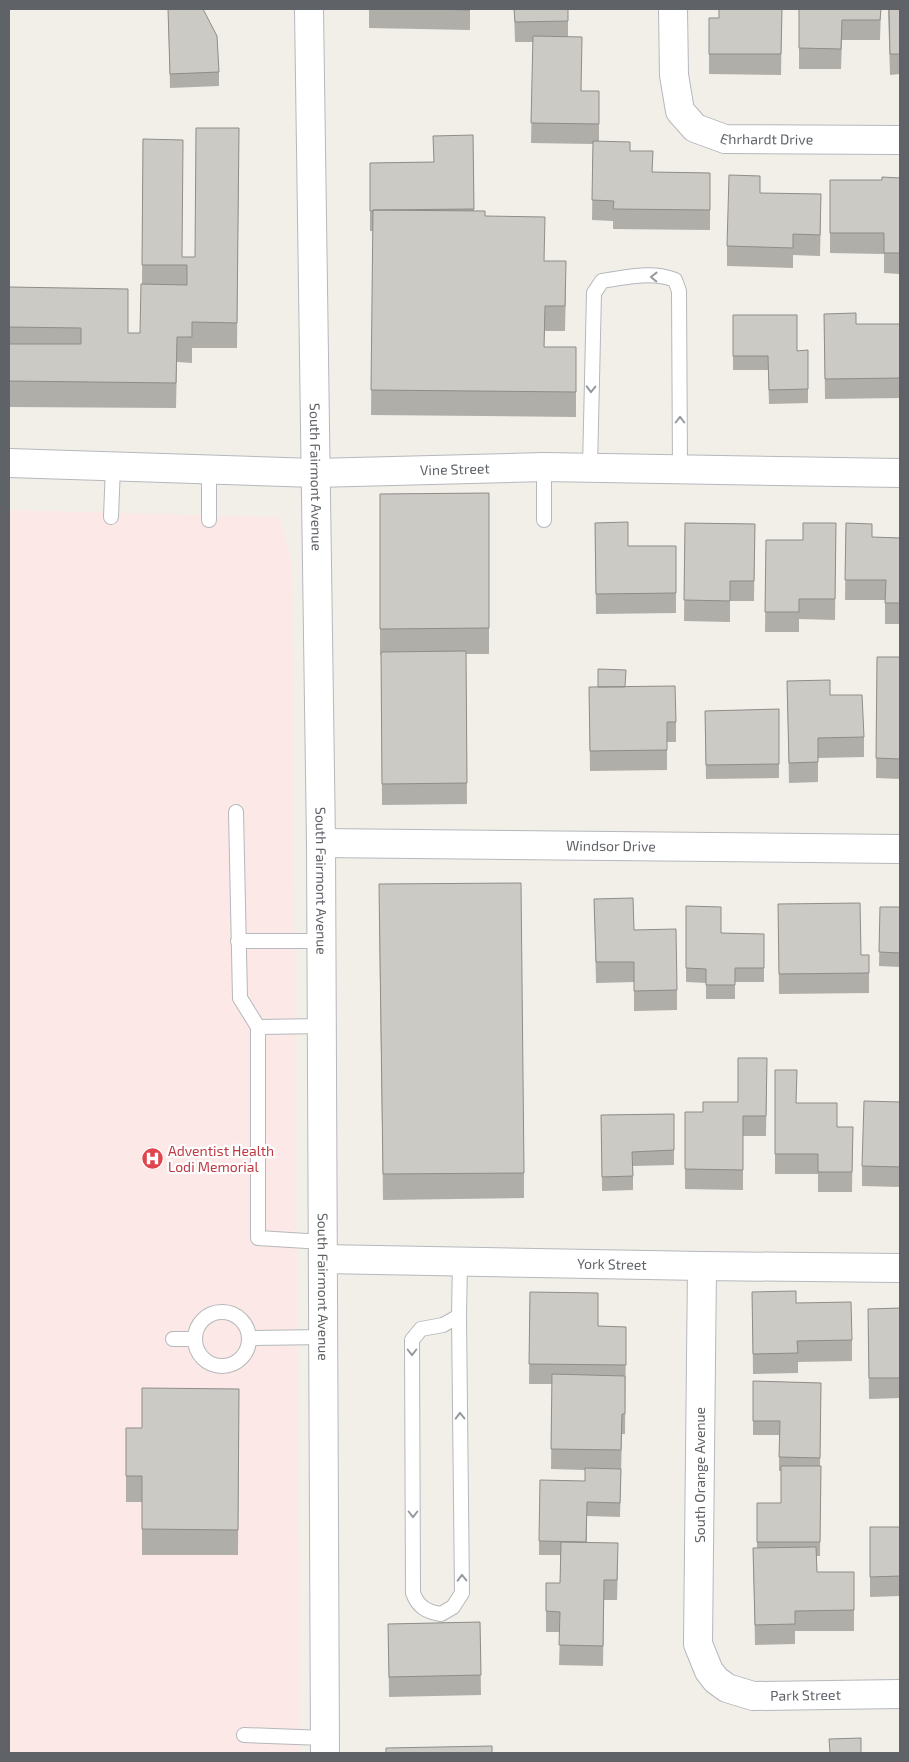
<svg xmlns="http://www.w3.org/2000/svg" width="909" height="1762" font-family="'Exo 2',sans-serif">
	<rect width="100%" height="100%" fill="#f1efe8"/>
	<path fill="#fce8e6" d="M9 510 279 517 292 564 300 1753H9Z"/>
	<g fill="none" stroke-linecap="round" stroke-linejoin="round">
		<defs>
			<path id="service" d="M590 467 594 293 602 281C625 277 653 271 675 280L679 291 680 469
				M209 469V520
				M111 517 113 466
				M544 520V467
				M236 812 240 998 258 1027V1238L323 1242
				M238 941H321
				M258 1027 322 1026
				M195 1339a27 27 0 1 1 54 0a27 27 0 1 1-54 0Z
				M459 1316 443 1325 421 1329 412 1340 413 1593C418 1607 427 1612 441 1614L453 1607 462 1593 459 1316 460 1261
				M249 1338 324 1337
				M173 1339H194
				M244 1735 325 1738"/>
			<g id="minor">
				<path id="s1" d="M309 9 321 843 325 1753"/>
				<path id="s2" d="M673 9 674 75 680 111 695 128 725 139 900 140"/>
				<path id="s3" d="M321 843 900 849"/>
				<path id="s4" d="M323 1259 702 1266 900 1268"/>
				<path id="s5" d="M702 1266 698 1644 709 1671 716 1680 727 1688 753 1696 900 1694"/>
			</g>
			<g id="tertiary">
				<path id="s6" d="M9 463 315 473 544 467 900 473"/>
			</g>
		</defs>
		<use href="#service" stroke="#b5b8bc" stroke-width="16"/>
		<use href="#minor" stroke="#b5b8bc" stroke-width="30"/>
		<use href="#tertiary" stroke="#b5b8bc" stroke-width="30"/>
		<use href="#service" stroke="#fff" stroke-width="14"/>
		<use href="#minor" stroke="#fff" stroke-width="28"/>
		<use href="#tertiary" stroke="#fff" stroke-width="28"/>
	</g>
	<path fill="#afaea9" d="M168 9 219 72V86L170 88Z
		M369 9H470V30L369 28Z
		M514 9H568V37L581 91H599V142L630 151 653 172 710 173V230L613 229V221L592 220 593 144 531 143 533 42H515Z
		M782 9 781 75 709 74V18H719Z
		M799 9H881L880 40H842L841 69H799Z
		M888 9H900V74L890 75Z
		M239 128 237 348H192V363L177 362 176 408 9 407V287L128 333H140L142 284 143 139 182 257H195Z
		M473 135 474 211 485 216 544 261 566 287 565 331H545L544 347H576V417L371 415 373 231H370V163L433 162Z
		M900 178V274L884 273V254L830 253V180H882Z
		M821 214 820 256 793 255V268L727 266V246Z
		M824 314 856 324H900V398L825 399Z
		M733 315 797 351 808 350V403L769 404 768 370H733Z
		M489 493V654H466L467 804 382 805 381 655H380V494Z
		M595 523 628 546H676V613L596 614Z
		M685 523 755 524 754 601H730V622L684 621Z
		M836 523 835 620 799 619V632H765L766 540H803Z
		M846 523 872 537 900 538V624H885V600H845Z
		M877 657H900V779L876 778Z
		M787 681 830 695 864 737V757L818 758V782L789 783Z
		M589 687H625L676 722V742H667V770L590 771Z
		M779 709V778L706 779 705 711Z
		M594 899 634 930 677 990V1010L634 1011V982L596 983Z
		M778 904 861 955H869V993L779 994Z
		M686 906 721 933 764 934V982H735V999H706V983L686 982Z
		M880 907H900V967L879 966Z
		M379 910 524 1173V1198L383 1200Z
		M767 1058 766 1136H743V1190L685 1189V1112H703L738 1102Z
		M775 1070 796 1103 837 1127H853L852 1192H818V1174H775Z
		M900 1102V1187L862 1186V1166Z
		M674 1114V1165L633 1166V1190L602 1191 601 1115Z
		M530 1292 598 1326 626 1327 625 1434H622L620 1517 587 1516V1542L618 1563 617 1600H604L603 1666 559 1665 560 1632H546V1583H560V1555H539V1541L585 1481V1470L551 1469 552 1384H529Z
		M752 1292 796 1303 852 1340V1361L798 1362V1373L753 1374Z
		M900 1308V1398L869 1399 868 1329Z
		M753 1381 821 1383 820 1466H821L820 1556H816L817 1572H854V1631H795V1644L755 1645 753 1548H757V1503H781V1471H779V1435H753Z
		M239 1389 238 1555H142V1502H126V1428H142Z
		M870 1527H900V1596L870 1597Z
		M480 1622 481 1695 389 1697 388 1624Z"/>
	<path fill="#cccac5" stroke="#8f8d8a" d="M168 9H203L217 36 219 72 170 74Z
		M432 9H470V10Z
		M514 9H568V21L515 22Z
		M719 9H782L781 54H709V18H719Z
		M799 9H881L880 20H842L841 49 799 48Z
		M889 9H900V54H890Z
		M533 36 582 37 581 91H599V124L531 123Z
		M196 128H239L237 323 192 322V337H177L176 383 9 381V344H81V328L9 327V287L128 289V333H140L141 284 187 285V265H142L143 139 183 140 182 257H195Z
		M473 135 474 209 373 210V211H370V163L434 162 433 136Z
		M593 141 630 142V151H653L652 172 710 173V210L613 209 614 201 592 200Z
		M729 175 760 176V193L821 194 820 235 793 234V248L727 246Z
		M882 177 900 178V253H884V233H830V180H882Z
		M373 210 485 211V216L545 217 544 261H566L565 306H545L544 347H576V392L371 390Z
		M856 313V324H900V378L825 379 824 314Z
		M733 315H797V351L808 350V389L769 390 768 356H733Z
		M489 493V628L380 629V494Z
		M628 522V546H676V593L596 594 595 523Z
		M685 523 755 524 754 581H730V601L684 600Z
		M803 523H836L835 599H799V612H765L766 540H803Z
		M846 523 872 524V537L900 538V603H885L886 580H845Z
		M466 651 467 783 382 784 381 652Z
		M877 657H900V759L876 758Z
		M598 669 626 670 625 687H598Z
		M830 680V695H862L864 737 818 738V762L789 763 787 681Z
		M675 686 676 722H667V750L590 751 589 687Z
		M779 709V764L706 765 705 711Z
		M521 883 524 1173 383 1174 379 884Z
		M633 898 634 930 676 929 677 990 634 991V962H596L594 899Z
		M860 903 861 955H869V973L779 974 778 904Z
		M686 906 721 907V933L764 934V968H735V985H706V969L686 968Z
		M880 907H900V953L879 952Z
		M738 1058H767L766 1116H743V1170L685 1169V1112H703V1102H738Z
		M775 1070H797L796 1103H837V1127H853L852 1172H818V1154H775Z
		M864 1101 900 1102V1167L862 1166Z
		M674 1114V1150L632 1152 633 1176 602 1177 601 1115Z
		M796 1291V1303L851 1302 852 1340 797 1341 798 1353 753 1354 752 1292Z
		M530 1292 598 1293V1326L626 1327V1365L529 1364Z
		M900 1308V1378H869L868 1309Z
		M552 1374 625 1376V1414H622L621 1450 551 1449Z
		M753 1381 821 1383 820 1458 779 1457 780 1421H753Z
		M142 1388 239 1389 238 1530 142 1529V1476H126V1428H142Z
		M781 1466H821L820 1542H757V1503H781Z
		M585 1468 621 1469 620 1503 587 1502 586 1542 539 1541 540 1480 585 1481Z
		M870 1527H900V1576L870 1577Z
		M561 1542 618 1543 617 1580H604L603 1646 559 1645 560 1612 546 1611V1583H560Z
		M816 1547 817 1572H854V1610L795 1611V1624L755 1625 753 1548Z
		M480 1622 481 1675 389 1677 388 1624Z
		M861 1738V1753H830L829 1739Z
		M492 1746V1753H386V1748Z"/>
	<defs><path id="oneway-chevron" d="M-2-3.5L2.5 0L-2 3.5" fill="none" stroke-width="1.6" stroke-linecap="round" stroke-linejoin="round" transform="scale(1.25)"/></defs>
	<g stroke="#979a9d">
		<use href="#oneway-chevron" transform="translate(654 277) rotate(-179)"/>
		<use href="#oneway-chevron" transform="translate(591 389) rotate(91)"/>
		<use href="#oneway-chevron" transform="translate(680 420) rotate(-90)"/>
		<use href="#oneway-chevron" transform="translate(412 1352) rotate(90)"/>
		<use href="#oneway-chevron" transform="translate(460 1416) rotate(-91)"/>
		<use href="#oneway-chevron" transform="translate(413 1514) rotate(90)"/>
		<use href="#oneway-chevron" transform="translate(462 1578) rotate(-91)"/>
	</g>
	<defs>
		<symbol id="hospital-disc" viewBox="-11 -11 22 22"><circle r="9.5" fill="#e0444e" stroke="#fff"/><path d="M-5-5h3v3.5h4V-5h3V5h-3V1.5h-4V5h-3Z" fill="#fff"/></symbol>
	</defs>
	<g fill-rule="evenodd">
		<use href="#hospital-disc" x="140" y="1146" width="25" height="25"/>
	</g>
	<g text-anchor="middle" stroke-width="4.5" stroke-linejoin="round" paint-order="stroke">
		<g font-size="14" fill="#5f6368" stroke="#fff">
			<text dy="5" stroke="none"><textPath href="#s2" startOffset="199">Ehrhardt Drive</textPath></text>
			<text dy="5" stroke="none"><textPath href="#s6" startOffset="446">Vine Street</textPath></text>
			<text dy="5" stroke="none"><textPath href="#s1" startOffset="468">South Fairmont Avenue</textPath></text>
			<text dy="5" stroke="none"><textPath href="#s3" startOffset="290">Windsor Drive</textPath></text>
			<text dy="5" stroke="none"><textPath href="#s1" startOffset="872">South Fairmont Avenue</textPath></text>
			<text dy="5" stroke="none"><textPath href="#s4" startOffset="289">York Street</textPath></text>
			<text dy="5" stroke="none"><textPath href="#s1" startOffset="1278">South Fairmont Avenue</textPath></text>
			<text transform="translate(700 1475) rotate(-90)" y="5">South Orange Avenue</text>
			<text dy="5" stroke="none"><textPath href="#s5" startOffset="512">Park Street</textPath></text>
		</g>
		<g font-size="14" fill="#be3a42" stroke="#fff" text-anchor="start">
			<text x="168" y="1156">Adventist Health<tspan x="168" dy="16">Lodi Memorial</tspan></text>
		</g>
	</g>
	<rect width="909" height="1762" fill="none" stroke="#5f6368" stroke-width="20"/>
</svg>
